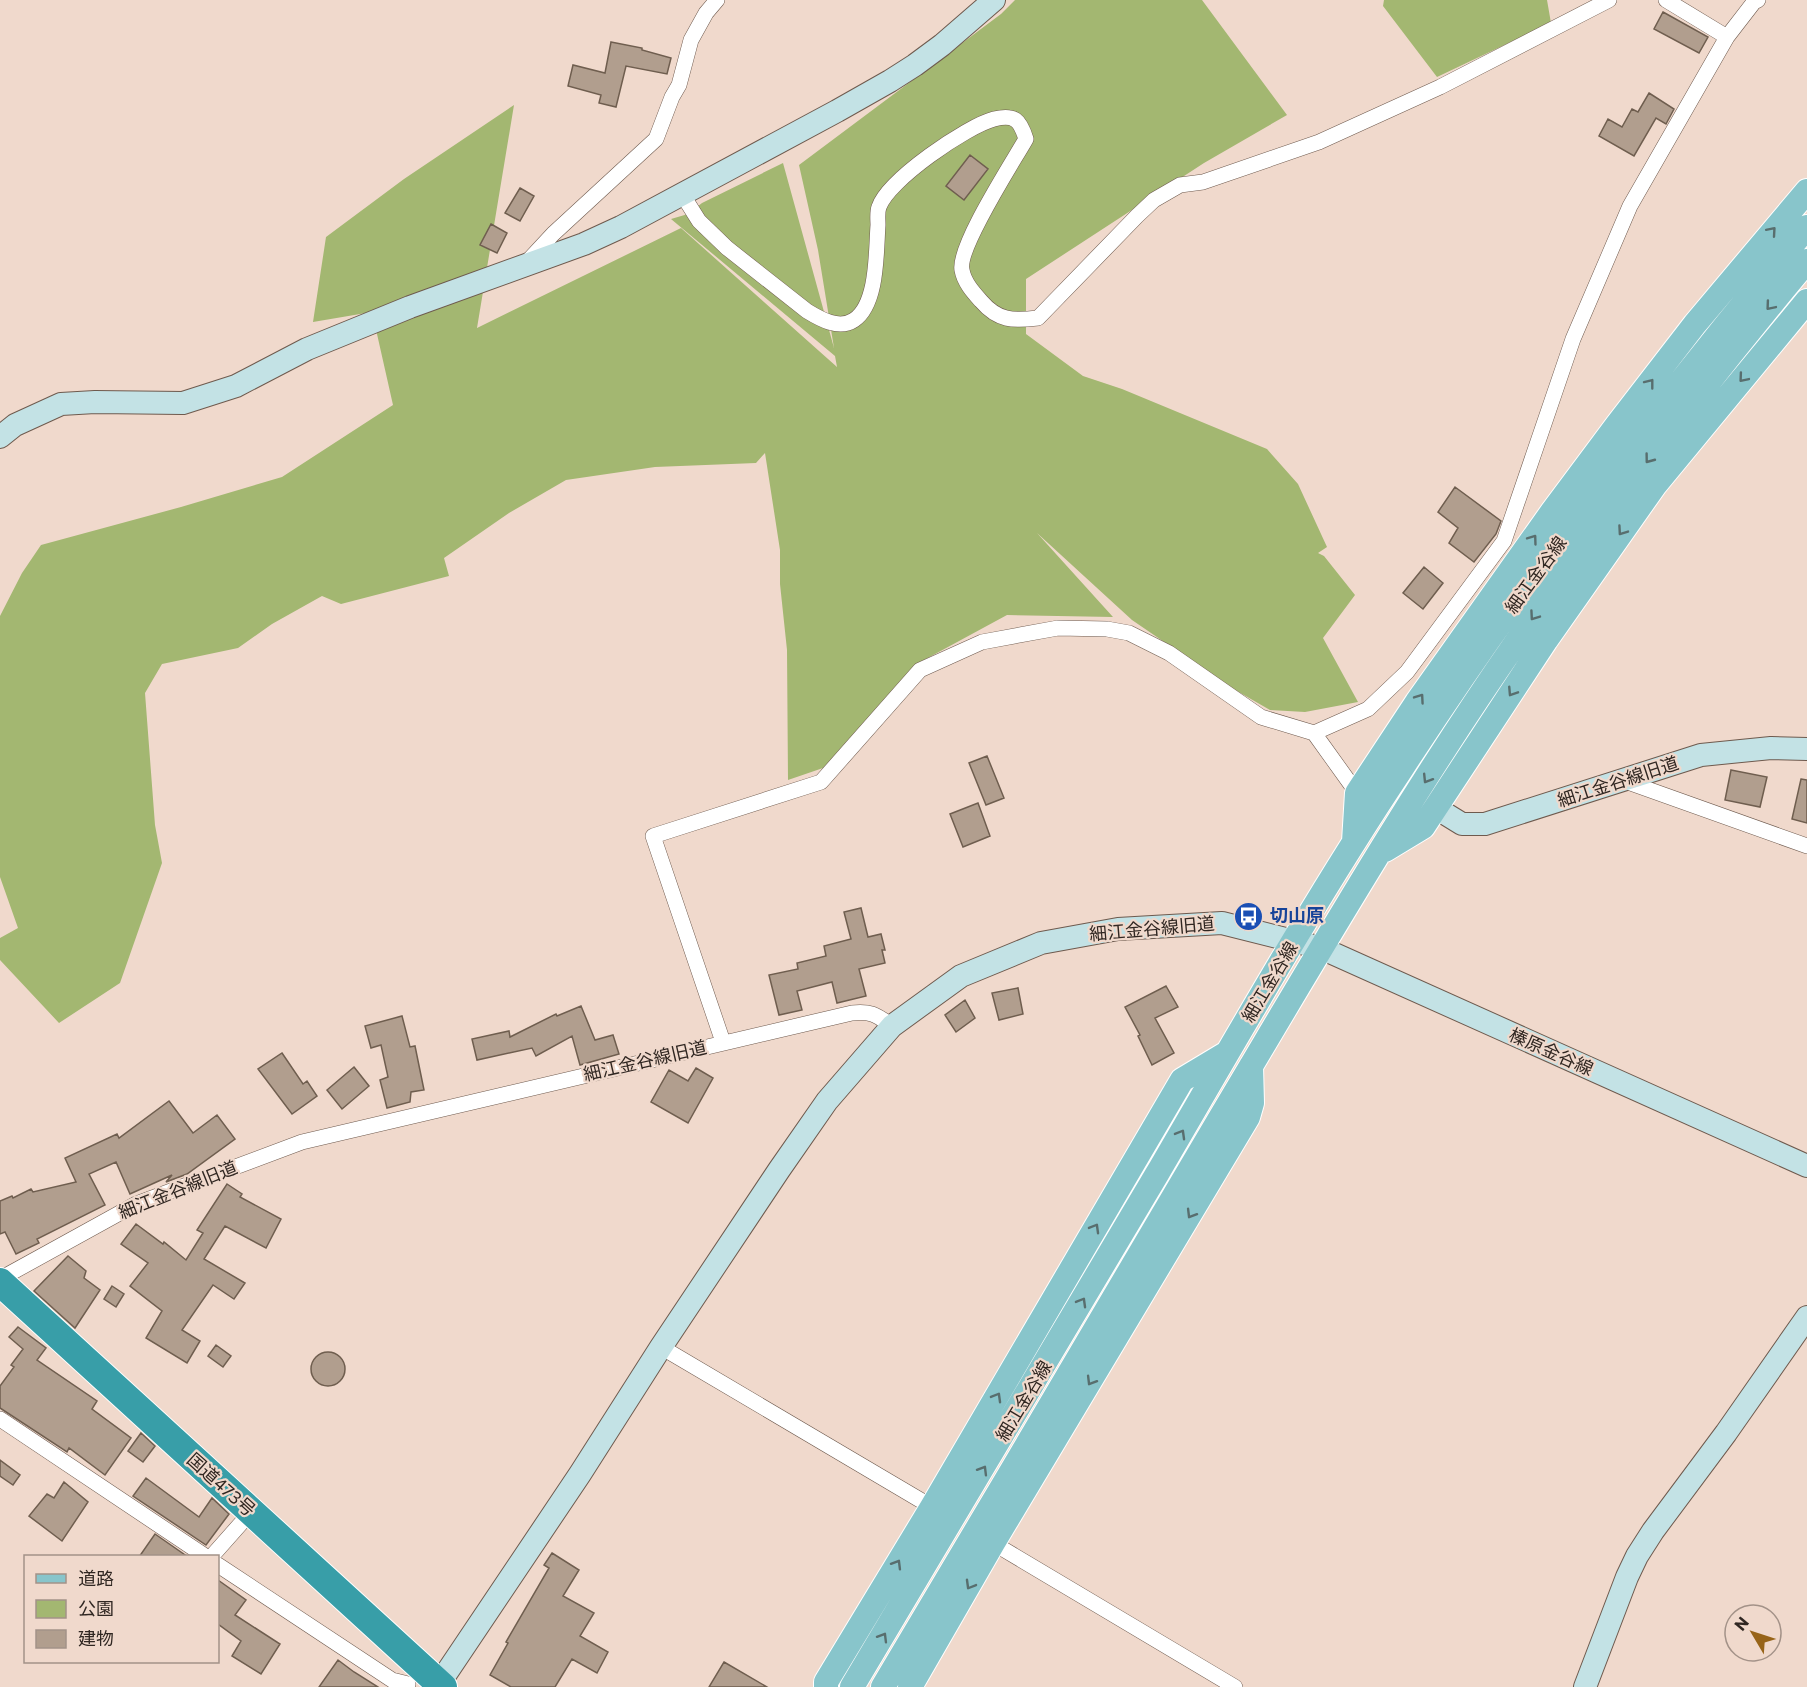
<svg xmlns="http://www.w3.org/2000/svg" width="1807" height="1687" font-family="Commissioner,'Noto Sans JP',sans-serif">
	<rect width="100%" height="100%" fill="#f0d9cc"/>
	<path fill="#a3b771" d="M1015 0H1202L1287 115 1204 163 1026 279V334L1083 376 1122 389 1267 449 1298 484 1327 547 1318 553 1324 556 1355 595 1323 638 1358 702 1305 712 1270 710 1230 687 1132 620 1037 533 1113 617 1007 615 924 660 823 768 788 780 787 650 780 584V550L765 453 756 463 655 467 566 480 509 513 444 558 449 576 341 604 322 596 272 624 238 648 162 664 145 693 155 825 162 863 120 983 59 1023 0 960V938L18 928 0 877V616L22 573 41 545 181 507 282 477 393 405 377 334 366 313 313 322 326 237 404 179 514 105 477 328 681 228 837 367 835 356 671 219 688 214 702 203 783 163 834 348 818 250 799 165 1001 14Z
		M1384 0H1547L1551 23 1437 77 1383 6Z"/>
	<path fill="#b19e8e" stroke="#6f5e4f" stroke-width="1.5" d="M1663 12 1708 37 1699 53 1654 29Z
		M611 42 642 48V50L671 58 667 74 626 66 616 107 599 103 601 95 568 86 573 65 605 73Z
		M1649 93 1674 109 1666 124 1656 118 1634 156 1599 136 1608 119 1622 127 1632 109 1638 112Z
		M970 155 988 169 964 200 946 186Z
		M520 188 534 196 520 221 505 213Z
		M491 224 507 233 497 253 480 245Z
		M1455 487 1501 521 1496 534 1474 562 1449 543 1458 528 1438 512Z
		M1424 567 1443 583 1423 609 1403 593Z
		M987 756 1004 798 986 805 969 763Z
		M1731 770 1767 777 1760 807 1725 800Z
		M1801 779 1807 780V823L1792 819Z
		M978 803 990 836 963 847 950 814Z
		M861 908 868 937 881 934 885 950H882L885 963 859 969 866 996 837 1003 832 982 797 991 802 1010 779 1015 769 975 798 969 797 963 826 956 824 946 851 939 844 912Z
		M1166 986 1178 1007 1155 1018 1174 1053 1152 1065 1138 1036 1140 1035 1125 1007Z
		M1018 988 1023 1014 999 1020 992 993Z
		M965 1000 975 1018 956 1032 945 1015Z
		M581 1006 595 1040 613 1035 619 1054 580 1065 572 1036 536 1056 532 1048 477 1060 472 1039 509 1031 510 1037 556 1014 557 1016Z
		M402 1016 410 1047 415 1046 424 1090 411 1092 410 1102 387 1108 380 1080 388 1077 381 1045 371 1048 365 1026Z
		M282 1053 303 1084 307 1081 317 1096 292 1114 258 1069Z
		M354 1067 369 1086 342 1109 327 1090Z
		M696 1068 713 1078 688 1123 651 1102 669 1070 688 1081Z
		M169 1101 193 1133 217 1115 235 1139 187 1174 166 1182 172 1175 130 1194 116 1162 89 1174 105 1205 37 1239 39 1243 16 1254 5 1232 0 1234V1201L12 1196 13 1198 31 1189 33 1192 76 1182 65 1158 117 1134 119 1138Z
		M227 1184 242 1194 240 1197 281 1219 266 1248 225 1226 204 1259 245 1283 234 1299 213 1285 182 1330 200 1341 187 1363 146 1338 162 1311 130 1286 148 1263 121 1244 136 1224 163 1244 164 1242 186 1260 203 1233 197 1230Z
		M68 1256 86 1271 84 1278 100 1290 75 1328 34 1291Z
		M112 1286 124 1294 116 1307 104 1299Z
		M18 1327 46 1348 37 1360 97 1401 92 1409 131 1438 105 1475 69 1448 67 1452 0 1408V1386L14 1367 11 1365 23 1349 9 1337Z
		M216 1345 231 1356 223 1367 208 1356Z
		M311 1369a17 17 0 1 1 34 0a17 17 0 1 1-34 0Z
		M141 1433 155 1446 143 1462 128 1451Z
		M0 1460 20 1475 13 1485 0 1476Z
		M146 1478 199 1517 212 1498 229 1514 206 1545 133 1496Z
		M64 1482 88 1502 62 1541 29 1516 47 1494 54 1498Z
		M155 1534 188 1557H139Z
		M552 1553 579 1570 563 1596 594 1613 580 1636 608 1652 597 1673 572 1659 555 1687H511L490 1675 508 1643 506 1642 549 1568 544 1565Z
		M218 1580 246 1600 235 1615 280 1644 261 1674 232 1656 241 1641 218 1624Z
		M338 1660 354 1672 378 1687H319Z
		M724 1662 767 1687H709Z"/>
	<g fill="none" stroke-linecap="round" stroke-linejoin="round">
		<defs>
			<path id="street" d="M1666 0 1727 37
				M682 194 699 221 727 248 807 311C820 319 839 330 854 320 878 304 876 251 878 225 878 220 877 212 879 207 888 180 967 126 994 119 1015 114 1020 120 1026 139 1013 162 957 248 962 270 964 282 973 292 981 301 998 321 1013 321 1038 318L1137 216 1154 200 1180 185 1203 182 1319 142 1440 87 1609 0
				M527 262 553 234 656 139 672 97 679 85 691 40 706 13 717 0
				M1314 733 1368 709 1407 672 1504 541 1573 339 1630 206 1727 37 1754 2 1758 0
				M1622 780 1807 846
				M723 1042 653 836 821 782 920 670 982 642 1058 628 1107 629 1129 633 1169 653 1261 717 1314 733 1357 793
				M0 1279 136 1204 302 1142 852 1013C872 1011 876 1015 892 1026
				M661 1347 932 1507
				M0 1419 205 1556
				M993 1543 1235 1687
				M212 1556 251 1512
				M218 1565 392 1680 408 1684"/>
			<path id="secondary" d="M0 437 15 425 61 404 95 402 183 403 236 386 307 349 410 307 584 244 621 227 837 111 890 81 915 65 942 45 994 0
				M1436 808 1462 824H1485L1701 755 1771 748 1807 749
				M437 1687 580 1474 661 1347 779 1170 827 1101 892 1026 961 976 1041 943 1118 929 1222 923 1321 948 1807 1166
				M1585 1687 1627 1577 1637 1556 1653 1531 1726 1433 1807 1317"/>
			<path id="primary" d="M1354 842 1357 793 1417 702 1552 512 1617 425 1695 324 1807 191
				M1385 850 1423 827 1546 640 1655 485 1807 301
				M826 1687V1682L932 1507 1182 1080 1227 1053
				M852 1687C955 1516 1057 1345 1157 1174 1237 1037 1315 899 1402 768 1525 579 1662 399 1807 227
				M883 1687C997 1496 1110 1305 1223 1113 1318 954 1411 793 1517 641 1608 510 1705 383 1807 261
				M910 1687 993 1543 1248 1117 1252 1103 1251 1066"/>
			<path id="highway" d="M0 1282 443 1687"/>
		</defs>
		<use href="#street" stroke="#6e5a4e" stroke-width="16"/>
		<use href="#secondary" stroke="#6e5a4e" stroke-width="24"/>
		<use href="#primary" stroke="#fff" stroke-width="26"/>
		<use href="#highway" stroke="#fff" stroke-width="30"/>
		<use href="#street" stroke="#fff" stroke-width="15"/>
		<use href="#secondary" stroke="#c3e2e5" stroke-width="22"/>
		<use href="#primary" stroke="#88c5cb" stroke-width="24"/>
		<use href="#highway" stroke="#389ea8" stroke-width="28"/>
	</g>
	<defs><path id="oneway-chevron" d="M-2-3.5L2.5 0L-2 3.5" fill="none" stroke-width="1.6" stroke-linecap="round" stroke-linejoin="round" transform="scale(1.5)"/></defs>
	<g stroke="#586e6e">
		<use href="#oneway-chevron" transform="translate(1772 231) rotate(-49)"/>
		<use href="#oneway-chevron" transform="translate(1770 306) rotate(130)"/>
		<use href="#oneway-chevron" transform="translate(1743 378) rotate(130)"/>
		<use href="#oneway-chevron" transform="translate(1650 383) rotate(-52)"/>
		<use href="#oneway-chevron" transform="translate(1649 459) rotate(127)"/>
		<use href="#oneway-chevron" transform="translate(1622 531) rotate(125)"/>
		<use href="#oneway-chevron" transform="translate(1533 539) rotate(-54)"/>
		<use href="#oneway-chevron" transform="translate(1534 616) rotate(125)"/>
		<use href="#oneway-chevron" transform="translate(1512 692) rotate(123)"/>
		<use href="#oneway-chevron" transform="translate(1420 698) rotate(-55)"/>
		<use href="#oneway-chevron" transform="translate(1427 779) rotate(122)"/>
		<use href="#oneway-chevron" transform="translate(1181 1134) rotate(-60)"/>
		<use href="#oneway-chevron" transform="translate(1191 1214) rotate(121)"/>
		<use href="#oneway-chevron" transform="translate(1095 1228) rotate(-60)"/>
		<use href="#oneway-chevron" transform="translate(1082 1302) rotate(-60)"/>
		<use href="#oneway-chevron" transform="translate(1091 1381) rotate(121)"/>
		<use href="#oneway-chevron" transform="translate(997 1397) rotate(-60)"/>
		<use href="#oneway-chevron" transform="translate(983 1470) rotate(-59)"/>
		<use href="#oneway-chevron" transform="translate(897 1564) rotate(-59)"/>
		<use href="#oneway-chevron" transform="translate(970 1585) rotate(120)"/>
		<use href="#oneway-chevron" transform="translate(883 1637) rotate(-59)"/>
	</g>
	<defs>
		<symbol id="bus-disc" viewBox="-11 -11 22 22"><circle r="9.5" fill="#1a4fb4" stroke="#f0d9cc"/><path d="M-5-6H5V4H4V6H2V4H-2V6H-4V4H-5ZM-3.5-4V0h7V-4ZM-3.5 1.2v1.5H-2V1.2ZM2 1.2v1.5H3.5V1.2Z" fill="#fff"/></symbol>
	</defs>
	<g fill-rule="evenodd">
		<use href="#bus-disc" x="1232" y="900" width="33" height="33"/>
	</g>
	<g text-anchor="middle" stroke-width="4.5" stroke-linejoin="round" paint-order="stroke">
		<g font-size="18" fill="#302722" stroke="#f0d9cc">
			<text transform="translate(1536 575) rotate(-54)" y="6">細江金谷線</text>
			<text transform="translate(1618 782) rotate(-18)" y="6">細江金谷線旧道</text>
			<text transform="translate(1152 929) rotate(-5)" y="6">細江金谷線旧道</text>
			<text transform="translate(1270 982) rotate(-59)" y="6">細江金谷線</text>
			<text transform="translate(1551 1052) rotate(24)" y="6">榛原金谷線</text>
			<text transform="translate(645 1061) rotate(-13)" y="6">細江金谷線旧道</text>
			<text transform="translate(178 1190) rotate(-22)" y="6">細江金谷線旧道</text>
			<text transform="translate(1024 1401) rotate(-59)" y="6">細江金谷線</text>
			<text transform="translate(221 1485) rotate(42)" y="6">国道473号</text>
		</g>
		<g font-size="18" font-weight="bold" fill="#164399" stroke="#f0d9cc" text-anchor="start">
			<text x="1270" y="922">切山原</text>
		</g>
	</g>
	<rect x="24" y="1555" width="195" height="108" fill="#f0d9cc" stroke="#a39288" stroke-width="1.5"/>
	<rect x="36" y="1574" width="30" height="9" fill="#88c5cb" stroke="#a39288" stroke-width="1.5"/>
	<text x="78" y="1585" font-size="18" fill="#302722">道路</text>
	<rect x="36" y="1600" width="30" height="18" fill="#a3b771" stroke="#a39288" stroke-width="1.5"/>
	<text x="78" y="1615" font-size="18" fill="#302722">公園</text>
	<rect x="36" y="1630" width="30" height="18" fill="#b19e8e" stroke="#a39288" stroke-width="1.5"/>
	<text x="78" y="1645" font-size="18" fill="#302722">建物</text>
	<g transform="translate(1753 1633) rotate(309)"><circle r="28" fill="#f0d9cc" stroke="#a39288" stroke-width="1.5"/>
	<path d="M0-4.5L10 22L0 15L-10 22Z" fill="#976419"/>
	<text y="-9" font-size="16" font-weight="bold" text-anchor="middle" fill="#302722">N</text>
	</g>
</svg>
